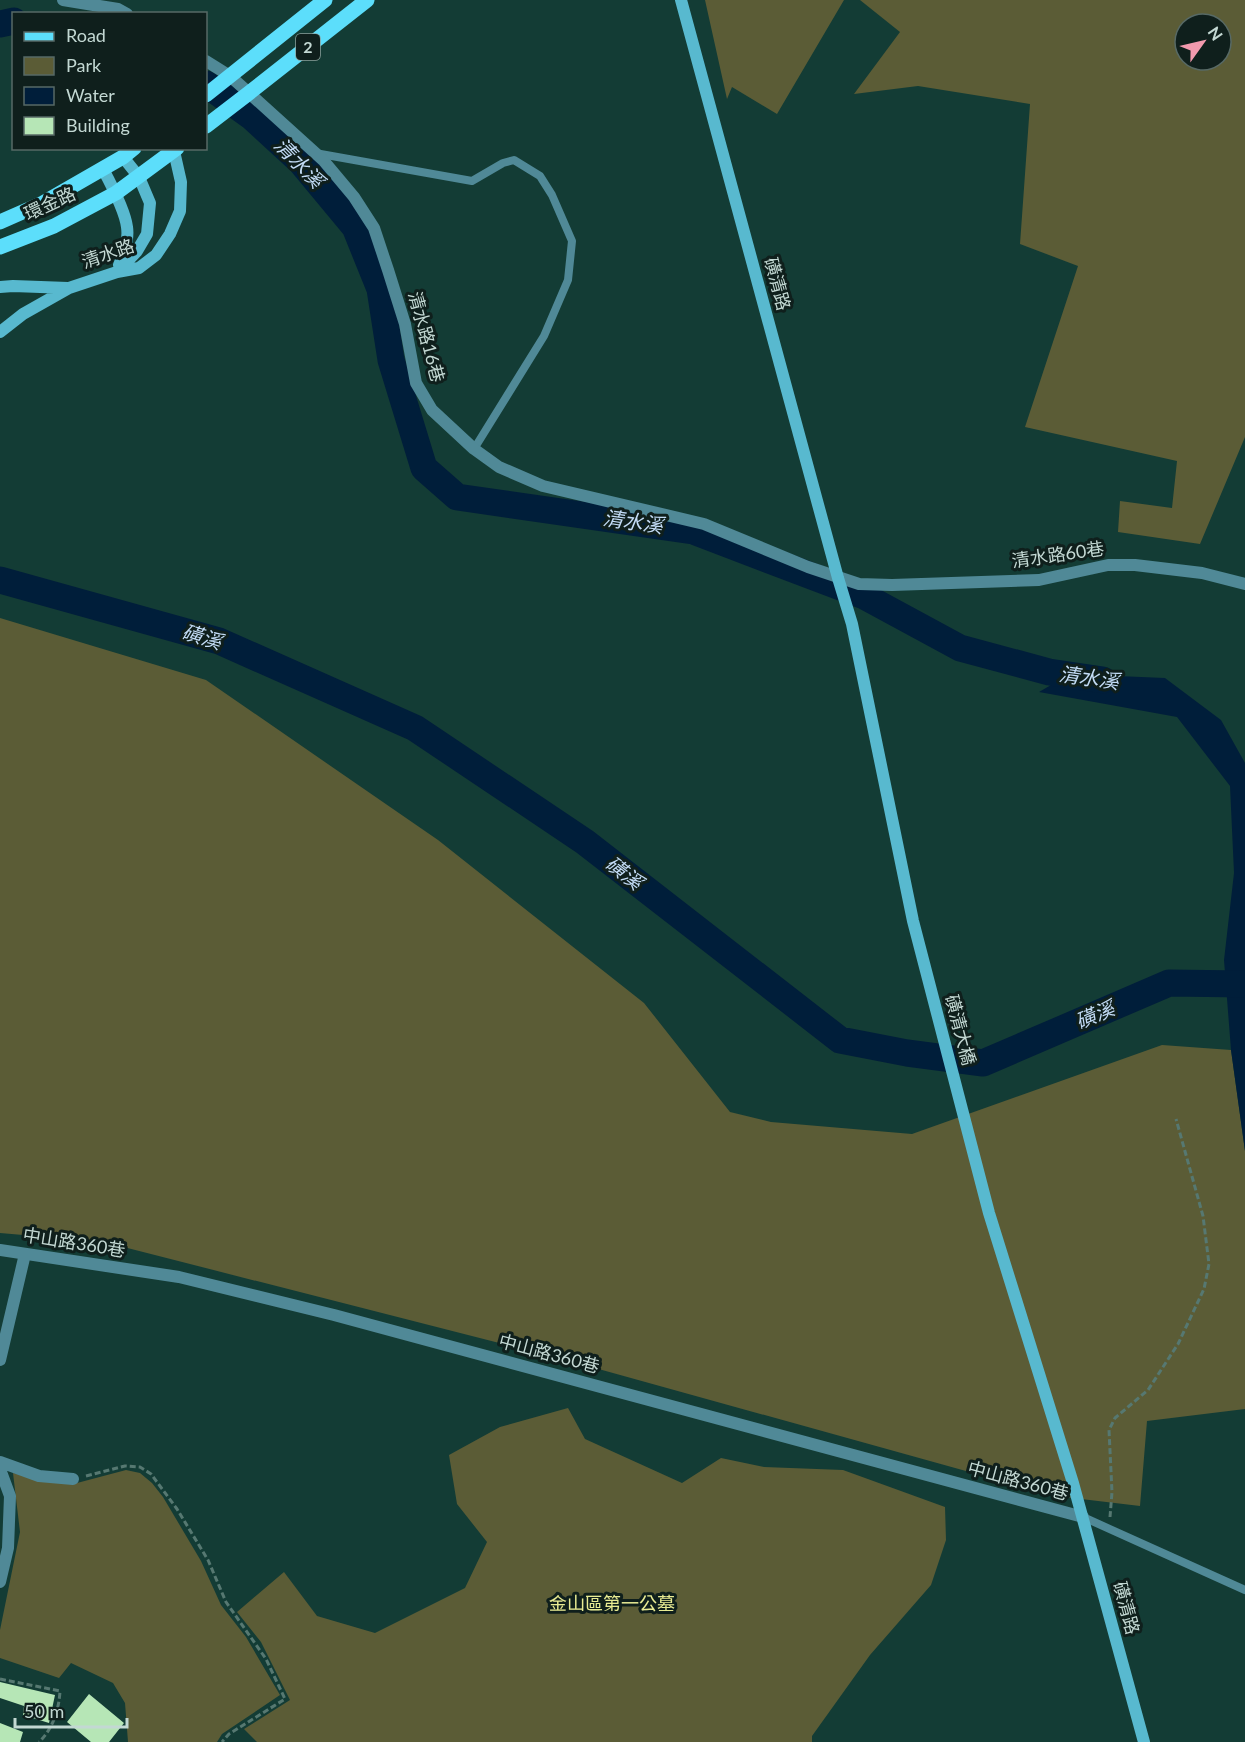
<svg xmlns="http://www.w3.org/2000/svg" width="1245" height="1742" font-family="Lato,'Noto Sans TC',sans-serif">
	<rect width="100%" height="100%" fill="#133c35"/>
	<path fill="#5b5c36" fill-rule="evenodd" d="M705 0H844L777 114 732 87 727 99Z
		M860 0H1245V437L1200 544 1118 532 1120 501 1172 508 1177 461 1025 427 1078 266 1020 244 1030 104 918 86 854 94 900 32ZM1185 24H1221V60H1185Z
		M0 618 206 680 438 840 644 1003 730 1112 771 1122 912 1134 1162 1045 1231 1050 1245 1151V1409L1147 1421 1140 1506 1056 1496 577 1363 104 1242 0 1233Z
		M568 1408 585 1439 682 1483 721 1458 764 1467 843 1470 945 1507 946 1540 931 1585 870 1655 812 1736V1742H257L244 1729 290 1700 261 1642 237 1612 284 1572 317 1616 375 1633 465 1588 487 1542 457 1504 449 1455 500 1427Z
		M126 1470 140 1473 152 1483 163 1497 201 1561 221 1605 246 1637 280 1695 222 1734 217 1742H128L125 1703 113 1683 71 1663 59 1678 0 1658V1630L20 1532 13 1473 77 1483Z"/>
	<path fill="#001e3a" d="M1070 674 1165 678 1221 720 1245 763V1151L1231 1050 1224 960 1234 873 1230 786 1177 717 1039 692Z"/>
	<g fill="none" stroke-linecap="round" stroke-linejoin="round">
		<path stroke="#001e3a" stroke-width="27" d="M0 24 14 21
			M206 84 252 117 301 162 355 227 380 289 391 360 424 468 457 497 693 531 864 596 960 648 1049 672 1103 680
			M0 580 219 641 415 728 585 842 840 1040 907 1053 983 1063 1169 983 1245 984"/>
	</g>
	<path fill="#b6e6b6" d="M0 1682 55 1695 49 1723 23 1715 24 1706 0 1698Z
		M89 1694 124 1723 109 1742H91L67 1722Z
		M0 1723 23 1732 20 1742H0Z"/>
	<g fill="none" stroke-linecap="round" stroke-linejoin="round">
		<path stroke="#567871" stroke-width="3" stroke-dasharray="6 3" stroke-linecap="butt" d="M86 1476 125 1466 140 1467 151 1474 177 1509 208 1560 226 1602 266 1659 285 1699 229 1734 222 1742
			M1110 1517 1112 1492 1109 1430 1115 1418 1148 1390 1178 1344 1204 1289 1209 1264 1203 1216 1176 1119
			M0 1679 60 1691C59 1709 53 1729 39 1742"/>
		<path stroke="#508997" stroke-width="8" d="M315 153 472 181 503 163 514 160 540 176 552 195 572 241 568 280 544 336 474 449
			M1083 1517 1245 1590"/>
		<path stroke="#508997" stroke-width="12" d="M63 0 118 9 127 14
			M206 61 230 76 249 93 323 160 354 197 374 228 388 270 405 324 416 383 432 410 474 449 499 467 543 486 704 524 808 567 859 584 892 585 1039 580 1108 565H1135L1202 573 1245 584
			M0 1250 179 1277 334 1315 1083 1517
			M0 1360 25 1254
			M0 1462 39 1476 73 1479
			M0 1469 10 1496 8 1548 0 1582"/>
		<path stroke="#58b9cf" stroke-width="12" d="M681 0 838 578 852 624 913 921 989 1213 1073 1483 1144 1742
			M103 169C111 184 125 210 127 227 129 240 124 254 119 265
			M117 272 137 251 147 234 150 203 139 177 123 157
			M0 287 13 286 68 288
			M0 332 23 314 69 288 117 272 139 268 156 255 170 234 180 211 181 182 174 151"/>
		<path stroke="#5cdefb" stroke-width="15" d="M206 95 325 0
			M206 126 249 93 367 0
			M0 222 43 203 123 157 134 148
			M0 247 54 226 116 193 177 148"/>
	</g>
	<g text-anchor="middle" stroke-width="6" stroke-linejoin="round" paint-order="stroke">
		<rect fill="#0f1f1c" stroke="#8da09c" stroke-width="1.5" x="296" y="34" width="24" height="26" rx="4.5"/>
		<g font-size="16" font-weight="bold" fill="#c3d8d3">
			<text x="308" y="53">2</text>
		</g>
		<g font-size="18" fill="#c3d8d3" stroke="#0f1f1c">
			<text transform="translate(50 204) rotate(-25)" y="6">環金路</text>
			<text transform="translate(108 254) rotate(-19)" y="6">清水路</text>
			<text transform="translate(777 284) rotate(75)" y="6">磺清路</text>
			<text transform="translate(426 337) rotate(75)" y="6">清水路16巷</text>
			<text transform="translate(1058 555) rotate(-8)" y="6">清水路60巷</text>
			<text transform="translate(960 1030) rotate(75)" y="6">磺清大橋</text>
			<text transform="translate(74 1243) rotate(9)" y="6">中山路360巷</text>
			<text transform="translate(549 1354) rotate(15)" y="6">中山路360巷</text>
			<text transform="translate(1018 1481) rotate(15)" y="6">中山路360巷</text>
			<text transform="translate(1126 1608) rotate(75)" y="6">磺清路</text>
		</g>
		<g font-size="18" fill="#e8eb93" stroke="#0f1f1c">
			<text x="612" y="1610">金山區第一公墓</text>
		</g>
		<g font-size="20" font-style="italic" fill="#c3dcf6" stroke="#0f1f1c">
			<text transform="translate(299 163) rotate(46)" y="7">清水溪</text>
			<text transform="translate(633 522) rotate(8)" y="7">清水溪</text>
			<text transform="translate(202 637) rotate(17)" y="7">磺溪</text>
			<text transform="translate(1089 678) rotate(8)" y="7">清水溪</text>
			<text transform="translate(624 873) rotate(38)" y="7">磺溪</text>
			<text transform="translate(1095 1015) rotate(-23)" y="7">磺溪</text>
		</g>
	</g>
	<rect x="12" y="12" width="195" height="138" fill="#0f1f1c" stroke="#576965" stroke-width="1.5"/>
	<rect x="24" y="32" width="30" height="9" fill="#5cdefb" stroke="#576965" stroke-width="1.5"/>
	<text x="66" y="42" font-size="18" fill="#c3d8d3">Road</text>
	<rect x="24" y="57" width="30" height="18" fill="#5b5c36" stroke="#576965" stroke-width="1.5"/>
	<text x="66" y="72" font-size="18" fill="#c3d8d3">Park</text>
	<rect x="24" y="87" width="30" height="18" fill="#001e3a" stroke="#576965" stroke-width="1.5"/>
	<text x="66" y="102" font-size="18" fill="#c3d8d3">Water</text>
	<rect x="24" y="117" width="30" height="18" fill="#b6e6b6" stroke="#576965" stroke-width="1.5"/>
	<text x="66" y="132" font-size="18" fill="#c3d8d3">Building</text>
	<g transform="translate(1203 42) rotate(56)"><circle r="28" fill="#0f1f1c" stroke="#576965" stroke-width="1.5"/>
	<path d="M0-4.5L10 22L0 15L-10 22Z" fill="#f29aae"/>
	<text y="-9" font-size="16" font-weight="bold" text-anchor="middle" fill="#c3d8d3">N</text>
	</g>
	<path d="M15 1718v9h112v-9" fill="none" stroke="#c3d8d3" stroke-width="3"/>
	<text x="24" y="1718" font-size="18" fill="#c3d8d3" stroke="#0f1f1c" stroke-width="4.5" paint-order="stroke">50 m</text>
</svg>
